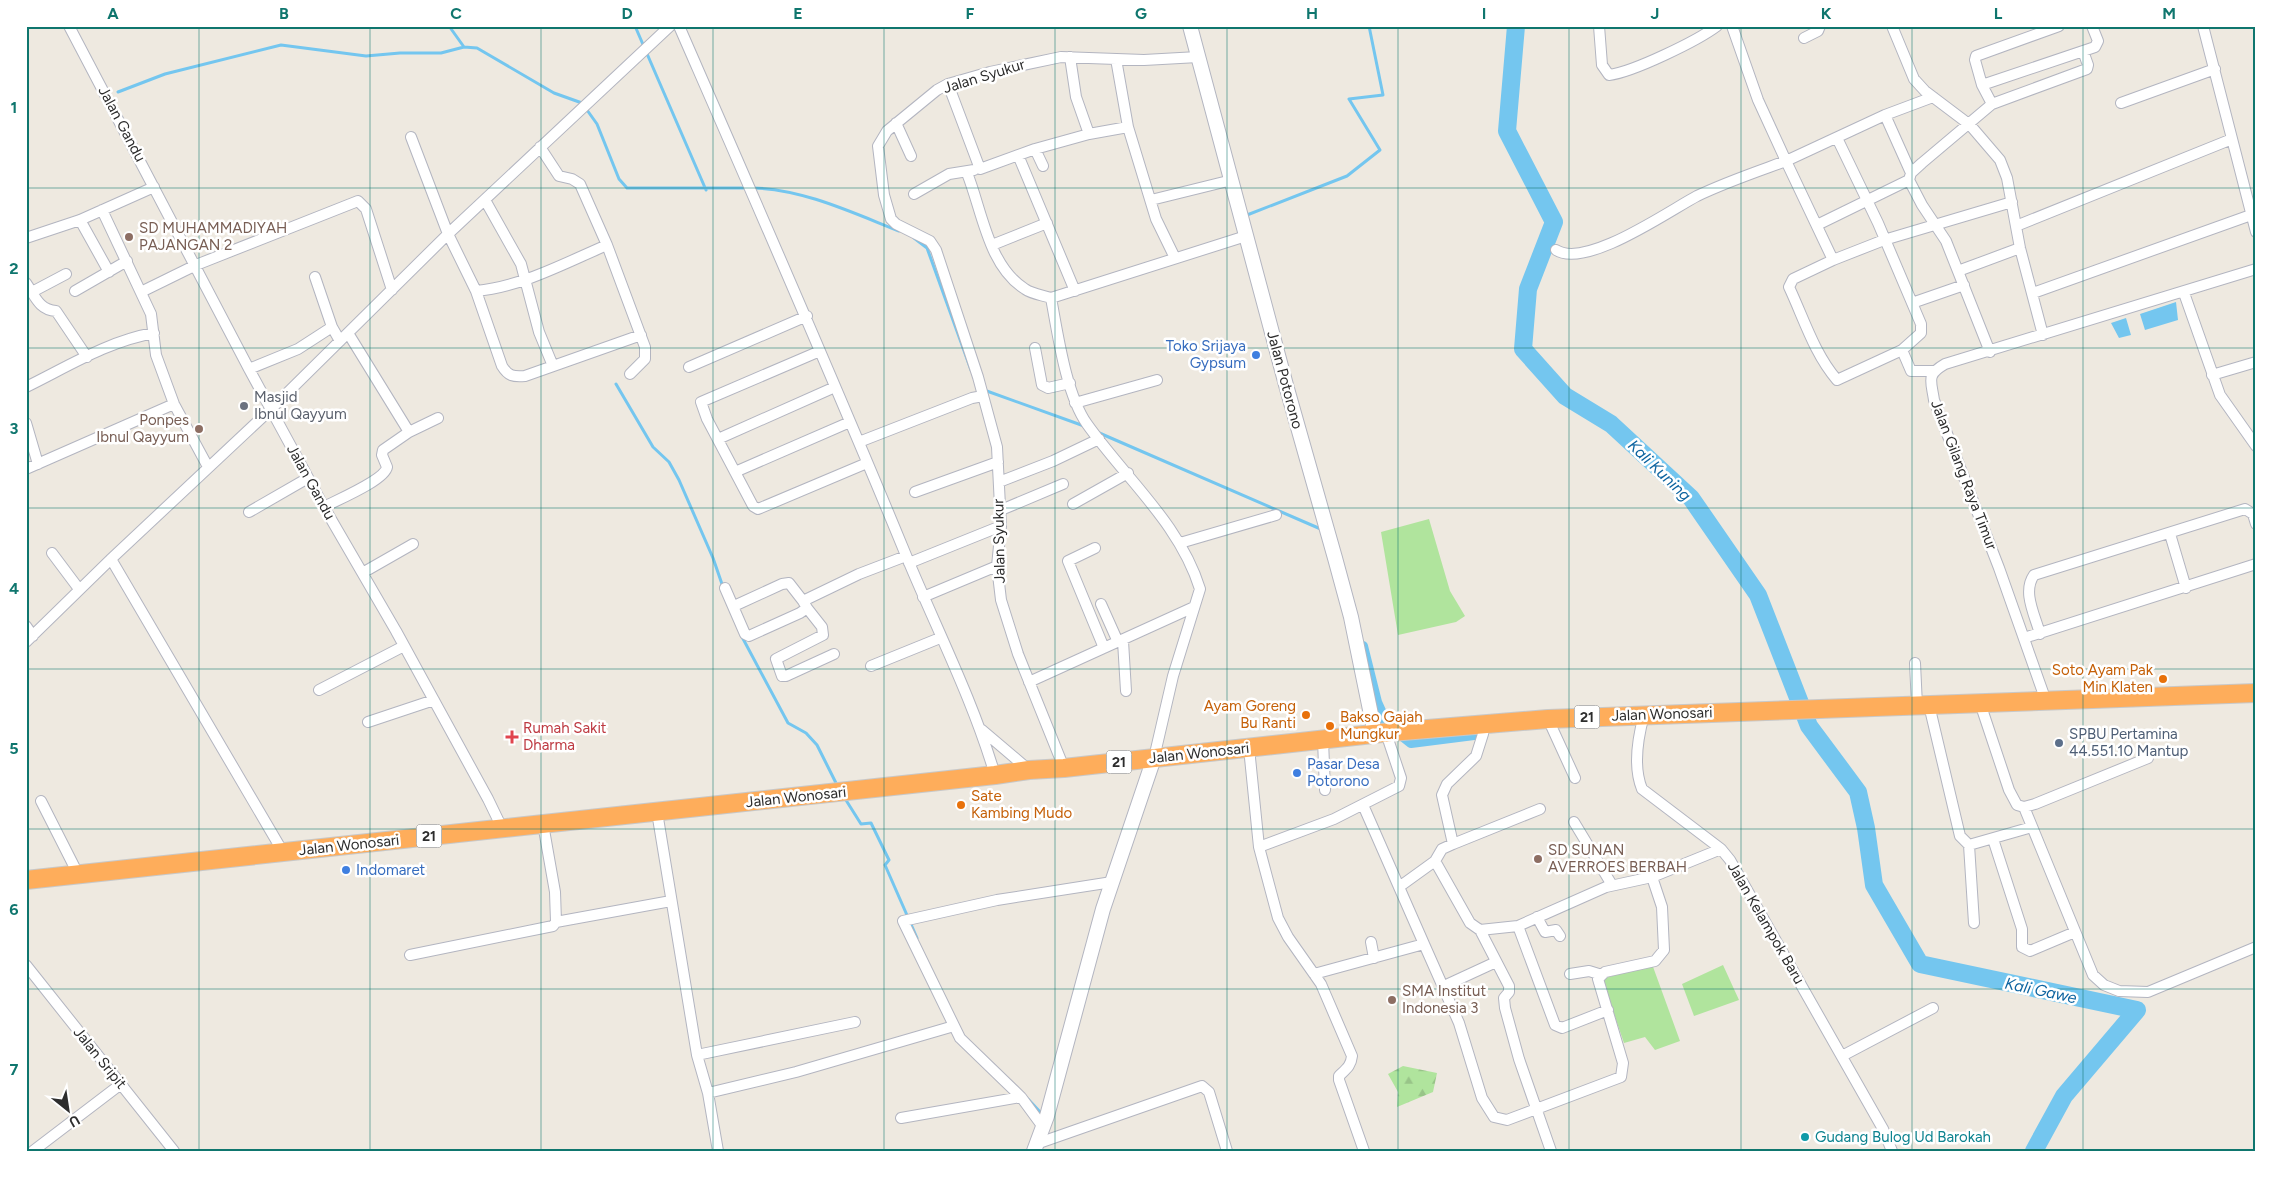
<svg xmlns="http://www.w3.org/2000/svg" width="2282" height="1177" font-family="Figtree,sans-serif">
	<defs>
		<pattern id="forest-firs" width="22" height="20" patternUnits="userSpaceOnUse" patternTransform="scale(1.25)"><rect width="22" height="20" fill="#b0e49d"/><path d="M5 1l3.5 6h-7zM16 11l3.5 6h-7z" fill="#98c488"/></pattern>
	</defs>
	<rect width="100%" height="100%" fill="#eee9e0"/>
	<path fill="#b0e49d" d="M1429 519 1450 591 1465 616 1456 622 1398 635 1381 532Z
		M1652 964 1680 1041 1655 1050 1645 1037 1624 1043 1602 979Z
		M1723 965 1739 1000 1694 1016 1682 984Z"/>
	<path fill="url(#forest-firs)" d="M1403 1066 1437 1073 1433 1092 1397 1107 1398 1092 1388 1074Z"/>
	<path fill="#74c6ef" d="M2176 302 2178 320 2145 330 2140 314Z
		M2126 318 2131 335 2119 338 2111 323Z"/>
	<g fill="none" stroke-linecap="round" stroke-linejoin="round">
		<path stroke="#74c6ef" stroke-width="3" d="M449 26 464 47
			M635 26 706 190
			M118 92 165 74 281 45 366 56 400 53H441L464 47 477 48 554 93 582 103 597 124 619 179 627 188H747
			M753 188C803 189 853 213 899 231
			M1247 215 1347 176 1380 150 1349 99 1383 95 1369 26
			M914 238 927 248 971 370
			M616 384 653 447 669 462 679 480 713 558 723 587
			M984 390 1084 426
			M1097 432 1323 530
			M741 635 788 723 806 733 817 745 837 785
			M844 797 861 824 871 823 889 860 885 865 917 938
			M1028 1099 1042 1114"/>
		<path stroke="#74c6ef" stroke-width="10" d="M1363 646 1377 702 1387 724 1411 743 1474 735"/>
		<path stroke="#74c6ef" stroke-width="18" d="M1516 26 1507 131 1554 222 1528 289 1523 349 1565 396 1611 424 1691 498 1758 595 1809 726 1858 792 1866 828 1874 885 1920 964 2137 1010 2064 1096 2034 1151"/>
		<defs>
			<path id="street" d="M69 26 249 369 324 507 396 631 488 799 502 828
				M679 26C755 200 831 373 903 548 934 624 972 697 995 775
				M1599 26 1602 65 1609 75C1633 72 1697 41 1717 26
				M1892 26 1914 79 1925 91 1970 125 2000 160 2007 178 2020 248 2043 335
				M2203 26 2256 232
				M1804 38 1818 31 1820 26
				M1116 59 1128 127
				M948 84 980 169 1035 149 1089 134 1076 97 1070 57
				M1982 85 2095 47 2098 41 2092 26
				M1933 97 1885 115 1786 161 1833 260 1793 279 1789 287C1804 319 1814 353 1837 380L1902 350 1911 371H1933
				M2121 103 2215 69
				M1992 104 2087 69 2088 65 2083 51
				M1885 115 1911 173
				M896 123 911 156
				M1089 134 1128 127 1156 219 1175 258
				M411 137 448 234 476 291 502 366C508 376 513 377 525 376L641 335
				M1837 138 1878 223 1921 324V333L1902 350
				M540 147 559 176 572 179 580 184 607 245 645 347V359L630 374
				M1035 149 1043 166
				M1018 155 1075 291
				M967 173C982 210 988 266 1025 289 1032 294 1042 295 1051 298
				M914 194 949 174 974 170
				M485 200 521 264 539 332 553 366
				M1151 200 1232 180
				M102 210 151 314 156 355 174 404 208 467
				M80 220 109 272
				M1817 225 1909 180
				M2016 226 2232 139
				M26 238 80 220 154 187
				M992 245 1047 223
				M1556 250C1586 269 1667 212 1697 196 1726 182 1756 172 1786 161L1758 100 1732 26
				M1833 260 1884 240 2012 202
				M1958 271 2020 248
				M315 277 332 327 340 341
				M26 283C35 296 39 310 56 311L87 357
				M75 291 127 261
				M476 291C521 287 565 263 607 245
				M32 292 66 274
				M141 292 196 265 358 201 366 209 392 290
				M2033 293 2251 215
				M2184 293 2220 395 2256 446
				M1912 303 1964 285
				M1035 348 1042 385 1048 388 1070 383
				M820 351 701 402 707 419 753 506 758 509 867 463
				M1990 352 1946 241 1922 205 1909 180 1911 173 1922 163 1992 104 1982 85 1975 60 1976 56 2059 26
				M689 367 807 316
				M249 369 298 349 332 327
				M2212 375 2256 362
				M26 387C67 367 108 341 154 333
				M1075 403 1157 380
				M26 423 38 464
				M409 432 438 418
				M718 439 835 387
				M859 442 972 398 983 396
				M26 469 174 404
				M735 472 850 422
				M999 482 1053 461 1099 439
				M915 492 998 462
				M1073 504 1128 473
				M324 507C337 500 385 480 387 467L382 455 383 450 409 432 348 333
				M1001 510 1063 484
				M249 512 308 478
				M2170 534 2186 588
				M1180 543 1276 515
				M1095 548 1068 561 1104 648
				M52 553 79 589
				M111 559 283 852
				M909 563 1001 526
				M364 572 413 544
				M725 588 745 634 749 636 800 613 807 608 803 601 859 574 906 556
				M923 597 997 566
				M1101 604 1118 642
				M734 606 782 584 789 583 803 601
				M807 608 822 627 823 635 776 659 782 676H786L834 654
				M26 626 33 636
				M2040 634C2035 615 2022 592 2034 575L2245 509 2253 514 2256 524
				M2024 638 2256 564
				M1123 641 1126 691
				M26 642 111 559 271 409 448 234 670 26
				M1915 663 1917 706
				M871 666 940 638
				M1029 682 1194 607
				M319 690 404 646
				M2046 701 1999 568 1934 400C1931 380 1926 375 1945 364L2256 269
				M1980 703 2009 790 2017 805 2024 807 2035 804 2148 758
				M1929 705 1960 836 1969 845 2032 827
				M1644 715C1638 737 1633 767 1642 789L1721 849 1730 860 1883 1129 1892 1151
				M1548 719 1575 778
				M368 722 434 700
				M1484 724 1483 734 1476 756 1447 784 1442 795 1453 844 1442 849 1435 861 1470 923 1480 930 1518 926 1606 887 1652 877 1721 849
				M982 730 1029 770
				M1323 740 1325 790
				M1249 748 1259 847
				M1154 758 1173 676 1200 589C1180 524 1126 479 1087 424 1066 394 1058 335 1051 298L1246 236
				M1064 768 1018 654 1001 600 997 566 1001 526 997 447 978 377 936 250 930 241 896 224 891 219 884 195 878 146 887 131 937 90 948 84 990 72 1061 57 1144 60 1198 57
				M41 801 78 874
				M1363 805 1424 944
				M2024 807 2093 975 2104 985 2119 991 2148 992 2256 947
				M657 812 697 1055 708 1093 718 1151
				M1574 822 1612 885
				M543 824 555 892 556 922
				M1993 839 2022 929V947L2030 951 2075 932
				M1453 844 1540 809
				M1969 845 1974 923
				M1399 887 1435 861
				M1537 917 1545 932 1556 930 1560 936
				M1518 926 1555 1025 1562 1028 1608 1010
				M1480 930 1509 986V992L1504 998 1505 1008 1519 1059 1551 1151
				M1371 942 1374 958
				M410 955 553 926 556 922 671 901
				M26 965 174 1151
				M1314 974 1424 944 1459 1023 1482 1098 1494 1117 1507 1120 1621 1077 1623 1063 1598 979 1605 972 1655 961 1664 950 1662 907 1652 877
				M1570 974 1589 971 1602 975
				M1444 986 1496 962
				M697 1055 855 1022
				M1842 1056 1933 1008
				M708 1093 796 1072 954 1026
				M1021 1097 960 1038 903 921 997 900 1112 882
				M901 1118 1021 1097 1043 1127
				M1036 1144 1202 1086 1209 1092 1227 1151
				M33 1151 121 1084
				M1364 1151 1339 1080V1076C1346 1069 1351 1066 1352 1056L1321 984 1288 937 1278 918 1259 847 1334 819 1399 786 1401 778 1386 733"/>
			<path id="secondary" d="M1190 26 1286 385 1335 558 1351 617 1375 734
				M1034 1151 1047 1116 1103 909 1154 758"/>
			<path id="highway" d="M26 880 995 775 1029 770 1064 768 1391 732 1548 719 2256 693"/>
		</defs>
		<use href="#street" stroke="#b3b5c0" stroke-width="12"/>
		<use href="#secondary" stroke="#b3b5c0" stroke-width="16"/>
		<use href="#highway" stroke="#c8c8c8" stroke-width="20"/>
		<use href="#street" stroke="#fff" stroke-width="10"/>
		<use href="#secondary" stroke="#fff" stroke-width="14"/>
		<use href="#highway" stroke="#fead5b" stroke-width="18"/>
	</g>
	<path fill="none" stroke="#0f766e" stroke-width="1" stroke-opacity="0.55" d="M199 26V1151M370 26V1151M541 26V1151M713 26V1151M884 26V1151M1055 26V1151M1227 26V1151M1398 26V1151M1569 26V1151M1741 26V1151M1912 26V1151M2083 26V1151M26 188H2256M26 348H2256M26 508H2256M26 669H2256M26 829H2256M26 989H2256"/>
	<g fill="#8d6e63" stroke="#fff" stroke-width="2">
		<circle cx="129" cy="237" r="5"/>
		<circle cx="199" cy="429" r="5"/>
		<circle cx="1538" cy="859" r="5"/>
		<circle cx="1392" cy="1000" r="5"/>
	</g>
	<g fill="#3f7fe0" stroke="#fff" stroke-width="2">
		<circle cx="1256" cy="355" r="5"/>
		<circle cx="1297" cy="773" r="5"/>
		<circle cx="346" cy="870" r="5"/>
	</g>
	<circle fill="#6b7280" stroke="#fff" stroke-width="2" cx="244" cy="406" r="5"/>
	<g fill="#e8710a" stroke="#fff" stroke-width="2">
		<circle cx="2163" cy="679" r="5"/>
		<circle cx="1306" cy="715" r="5"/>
		<circle cx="1330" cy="726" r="5"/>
		<circle cx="961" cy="805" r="5"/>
	</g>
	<path fill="#e0444e" stroke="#fff" stroke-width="2" d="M509.5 729.5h5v5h5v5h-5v5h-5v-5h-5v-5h5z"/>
	<circle fill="#5c6f8a" stroke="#fff" stroke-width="2" cx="2059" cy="743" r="5"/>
	<circle fill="#0f9aa8" stroke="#fff" stroke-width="2" cx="1805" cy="1137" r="5"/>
	<g text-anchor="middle" stroke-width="5" stroke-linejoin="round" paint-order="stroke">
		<g fill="#fff" stroke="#6c6c6c" stroke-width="1">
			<rect x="1574.5" y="705.5" width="25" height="23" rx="4"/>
			<rect x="1106.5" y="750.5" width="25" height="23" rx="4"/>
			<rect x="416.5" y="824.5" width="25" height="23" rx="4"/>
		</g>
		<g font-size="14" font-weight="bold" fill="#2d2d2d">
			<text x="1587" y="722">21</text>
			<text x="1119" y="767">21</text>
			<text x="429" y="841">21</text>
		</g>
		<g font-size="15" fill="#2d2d2d" stroke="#fff">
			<text transform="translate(984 76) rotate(-17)" y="5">Jalan Syukur</text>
			<text transform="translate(122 124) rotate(62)" y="5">Jalan Gandu</text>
			<text transform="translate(1285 380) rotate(75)" y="5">Jalan Potorono</text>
			<text transform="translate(1964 475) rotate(69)" y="5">Jalan Gilang Raya Timur</text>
			<text transform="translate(311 482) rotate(61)" y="5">Jalan Gandu</text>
			<text transform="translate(999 541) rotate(-91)" y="5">Jalan Syukur</text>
			<text transform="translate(1662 714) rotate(-2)" y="5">Jalan Wonosari</text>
			<text transform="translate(1199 753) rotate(-6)" y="5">Jalan Wonosari</text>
			<text transform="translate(796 797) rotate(-6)" y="5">Jalan Wonosari</text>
			<text transform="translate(349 845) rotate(-6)" y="5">Jalan Wonosari</text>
			<text transform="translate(1766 923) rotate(60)" y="5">Jalan Kelampok Baru</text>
			<text transform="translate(100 1058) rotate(51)" y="5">Jalan Sripit</text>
		</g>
		<g font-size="15" fill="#785e54" stroke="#fff" text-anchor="start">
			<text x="139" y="233">SD MUHAMMADIYAH<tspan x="139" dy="17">PAJANGAN 2</tspan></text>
			<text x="189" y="425" text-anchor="end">Ponpes<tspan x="189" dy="17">Ibnul Qayyum</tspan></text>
			<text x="1548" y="855">SD SUNAN<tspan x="1548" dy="17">AVERROES BERBAH</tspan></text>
			<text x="1402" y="996">SMA Institut<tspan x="1402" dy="17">Indonesia 3</tspan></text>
		</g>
		<g font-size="15" fill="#366cbe" stroke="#fff" text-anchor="start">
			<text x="1246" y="351" text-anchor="end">Toko Srijaya<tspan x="1246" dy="17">Gypsum</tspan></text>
			<text x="1307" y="769">Pasar Desa<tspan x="1307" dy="17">Potorono</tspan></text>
			<text x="356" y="875">Indomaret</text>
		</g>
		<g font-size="15" fill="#5b616d" stroke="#fff" text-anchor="start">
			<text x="254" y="402">Masjid<tspan x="254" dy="17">Ibnul Qayyum</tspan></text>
		</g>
		<g font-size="15" fill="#c56008" stroke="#fff" text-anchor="end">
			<text x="2153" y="675">Soto Ayam Pak<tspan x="2153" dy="17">Min Klaten</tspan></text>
			<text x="1296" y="711">Ayam Goreng<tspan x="1296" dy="17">Bu Ranti</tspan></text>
			<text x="1340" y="722" text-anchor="start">Bakso Gajah<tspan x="1340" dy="17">Mungkur</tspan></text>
			<text x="971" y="801" text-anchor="start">Sate<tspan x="971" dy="17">Kambing Mudo</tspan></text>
		</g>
		<g font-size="15" fill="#be3a42" stroke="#fff" text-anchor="start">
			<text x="523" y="733">Rumah Sakit<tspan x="523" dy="17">Dharma</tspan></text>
		</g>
		<g font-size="15" fill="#4e5e75" stroke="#fff" text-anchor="start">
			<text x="2069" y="739">SPBU Pertamina<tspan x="2069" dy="17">44.551.10 Mantup</tspan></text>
		</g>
		<g font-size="15" fill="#0d838f" stroke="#fff" text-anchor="start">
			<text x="1815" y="1142">Gudang Bulog Ud Barokah</text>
		</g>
		<g font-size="16" font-style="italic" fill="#0d64a0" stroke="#fff">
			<text transform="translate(1660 470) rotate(44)" y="6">Kali Kuning</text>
			<text transform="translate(2041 990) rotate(12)" y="6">Kali Gawe</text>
		</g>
	</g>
	<rect width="2282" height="1177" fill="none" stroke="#ffffff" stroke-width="55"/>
	<g transform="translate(68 1110) rotate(150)" stroke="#ffffff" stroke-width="4" paint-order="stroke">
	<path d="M0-4L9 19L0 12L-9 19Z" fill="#2d2d2d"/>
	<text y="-8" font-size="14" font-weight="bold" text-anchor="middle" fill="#2d2d2d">U</text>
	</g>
	<rect x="28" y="28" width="2226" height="1122" fill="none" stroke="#0f766e" stroke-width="2"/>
	<g font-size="16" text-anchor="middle" font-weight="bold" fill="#0f766e">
		<text x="113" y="19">A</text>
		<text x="284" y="19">B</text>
		<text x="456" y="19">C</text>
		<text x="627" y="19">D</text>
		<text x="798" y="19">E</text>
		<text x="970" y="19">F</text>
		<text x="1141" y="19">G</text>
		<text x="1312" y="19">H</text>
		<text x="1484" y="19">I</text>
		<text x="1655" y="19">J</text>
		<text x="1826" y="19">K</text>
		<text x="1998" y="19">L</text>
		<text x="2169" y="19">M</text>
		<text x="14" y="113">1</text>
		<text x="14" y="274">2</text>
		<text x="14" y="434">3</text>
		<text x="14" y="594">4</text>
		<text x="14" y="754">5</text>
		<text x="14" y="915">6</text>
		<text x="14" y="1075">7</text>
	</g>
</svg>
